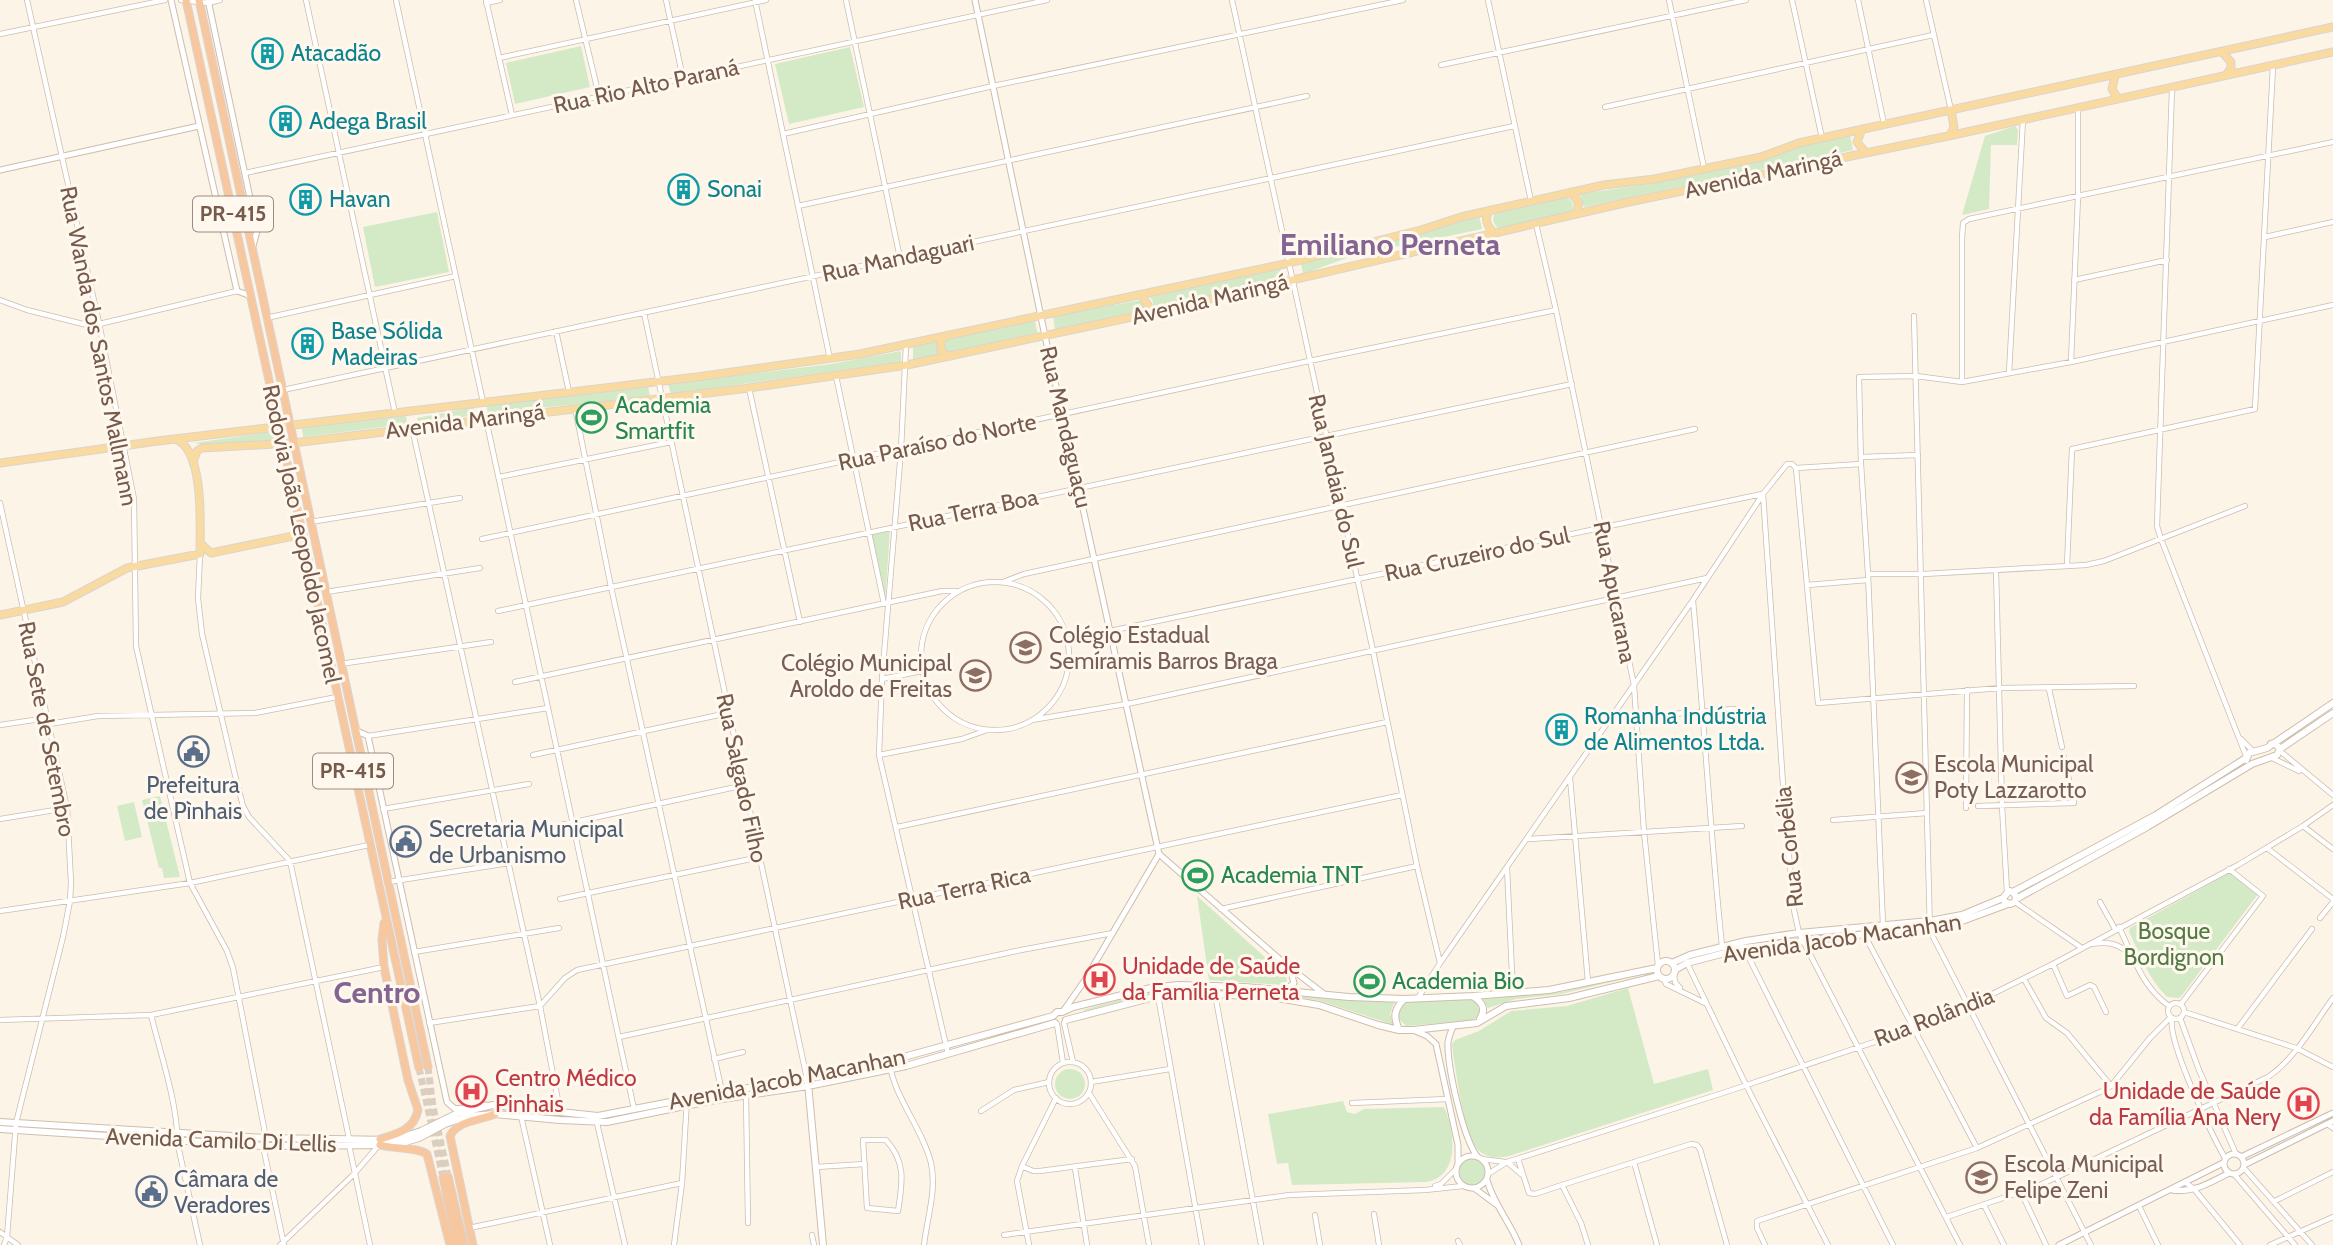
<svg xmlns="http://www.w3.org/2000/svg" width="2333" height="1245" font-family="Cabin,sans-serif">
	<rect width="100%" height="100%" fill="#fcf4e7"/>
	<path fill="#d4eac6" d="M581 46 590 87 515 104 506 63Z
		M850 47 864 107 789 124 775 64Z
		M2015 126 2018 130 2017 145H1991L1989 209 1962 215 1985 136Z
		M1850 135 1853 150 1584 207 1580 194 1655 183 1762 160 1801 146Z
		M1568 197 1573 204 1572 212 1498 228C1492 223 1492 217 1496 212Z
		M437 212 449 272 375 287 363 227Z
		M1479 215 1482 229 1352 256 1303 274 1301 263Z
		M1280 268 1283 278 1152 309 1153 302 1150 297Z
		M1141 300 1145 302 1142 310 1055 330 1053 316Z
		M1035 321 1038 335 913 361V347Z
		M901 351V362L671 394 668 384 831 364Z
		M648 386 650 397 488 413 486 405Z
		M474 407 475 415 418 425 417 418Z
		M406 416 407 424 303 437 302 428Z
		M276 431 277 441 212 446 194 443Z
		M890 530 885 602 871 534Z
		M160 796 180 877 164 878 162 868H159L142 800Z
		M134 802 142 837 125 841 117 806Z
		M2231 872 2258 894 2183 994 2179 998 2167 997C2148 978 2141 956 2129 932L2130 928Z
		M1197 896 1286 976 1287 981 1284 985 1209 980Z
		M1651 970 1654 975H1640L1561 994 1516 999 1488 1008 1483 999 1562 992Z
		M1169 988H1234L1355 1000 1395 1001 1390 1014 1394 1025 1318 1000 1234 990H1165L1085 1011 1083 1010 1154 990Z
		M1628 988 1654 1084 1708 1069 1713 1090 1509 1156C1496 1159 1483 1158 1475 1146 1463 1130 1457 1075 1453 1054L1452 1044 1455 1040 1479 1031 1511 1011 1567 1006Z
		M1472 999 1478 1005 1480 1012 1478 1017 1472 1020 1406 1026 1399 1019V1011L1407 1002Z
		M1055 1084a15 15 0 1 1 30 0a15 15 0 1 1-30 0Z
		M1343 1101 1347 1112 1355 1114 1364 1109 1444 1107C1455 1131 1461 1176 1426 1182L1292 1185 1288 1163 1277 1164 1268 1114Z
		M1458 1172a14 14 0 1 1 28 0a14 14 0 1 1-28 0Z"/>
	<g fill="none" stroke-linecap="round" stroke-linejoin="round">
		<path stroke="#dacec0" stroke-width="7" stroke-dasharray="7 3.5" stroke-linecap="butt" d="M428 1067 433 1107 448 1176
			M419 1068 443 1177"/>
		<defs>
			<path id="minor" d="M27 0 99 323 134 499 136 646 143 677 190 883 227 951 233 968 266 1138 263 1146 284 1245
				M181 0 208 3 220 0
				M306 0 395 413
				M396 0 483 402
				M486 0 512 115
				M576 0 599 96
				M666 0 683 78
				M755 0 830 359
				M846 0 900 258
				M1232 0 1373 651 1417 866 1440 963
				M1488 0 1531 201
				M1669 0 1704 168
				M1792 0 1822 138
				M1858 0 1884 124
				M1926 0 1951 110
				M486 3 500 0
				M0 34 165 0
				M499 58 766 0
				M1441 65 1746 0
				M2172 88 2157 526 2161 539 2246 756
				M1605 107 1933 35
				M783 134 993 86 1403 0
				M245 173 1047 0
				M798 206 1307 96
				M1536 224 1556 310 1634 685 1644 832 1658 965
				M2265 237 2333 222
				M2074 280 2167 260
				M0 300 27 310 91 326 237 291
				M644 313 807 1079
				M1914 316 1930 931 2091 1245
				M266 318 456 276
				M556 331 569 392
				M906 345 901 450 882 679 879 755 948 1054
				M2071 362 2078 197V108
				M2009 373 2023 119
				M836 376 884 604
				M1962 382V239L1963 223 1969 219 2333 142
				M749 388 800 622
				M283 390 1514 126
				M575 408 611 587 722 1092
				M486 419 634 1109
				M412 428 540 1006 560 1111
				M1861 457 1918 455
				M1796 468 1818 703 2000 688 2134 686
				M499 477 671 442
				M1763 494 1785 813 1794 910 1799 933 1960 1245
				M0 503 67 808 71 882 70 901 63 937 16 1123 7 1237 4 1245
				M310 522 460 498
				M482 539 1309 361 1556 310
				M200 554 198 598 202 634 235 775 243 806 249 817 290 861 349 1138
				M2067 566 2072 449 2255 409 2273 66
				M1996 570 2002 806 2007 892
				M1868 574H1923L2086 565 2104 561 2245 506
				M1003 582 1024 574 1695 429
				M921 656a74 74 0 1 1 148 0a74 74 0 1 1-148 0Z
				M1807 585 1868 580
				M326 592 480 568
				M1693 601C1704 716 1710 831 1722 946
				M498 611 1572 384
				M1067 640 1762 494
				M340 664 491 642
				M882 679 922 671
				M515 682 942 591H956
				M2049 689 2062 747
				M1636 717 1734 709
				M1032 720 1132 703 1707 578
				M49 724 98 716 255 713 337 697
				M0 725 47 718
				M368 736 548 708
				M2241 739 2253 751
				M2280 751 2333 795
				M533 755 728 713
				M879 755 962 739 987 730
				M2272 758 2299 771
				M1570 778 1588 982
				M1978 806 2074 803 2064 757
				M1966 808 1967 690
				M383 809 529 784
				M0 819 67 808
				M1833 820 1927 813
				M2303 826 2333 849
				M897 827 1387 722
				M547 828 745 785
				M1529 839 1742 826
				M2267 848 2333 899
				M1507 868 1513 994
				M388 882 509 863
				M560 899 760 857
				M2015 902 2082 948
				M2100 902 2115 929
				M1221 909 1417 866
				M0 911 190 883 369 845
				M2320 918 2333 902
				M1883 925 1868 574 1861 464 1859 377 1916 376 1962 382 2071 362 2333 305
				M2119 927C2133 956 2142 987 2169 1006
				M1864 934 1977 1148
				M2090 944C2108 942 2116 942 2130 954
				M1744 948 1893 1245
				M414 952 559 928
				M1687 963 1746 1085 1828 1245
				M2053 964 2067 996 2090 985 2094 987 2106 1012
				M1674 974 1675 982 1680 988
				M1664 979 1666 984 1705 1003
				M2024 979 2046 1018 2067 1033 2111 1086
				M1215 994 1261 1245
				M1158 996 1202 1245
				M1418 998 1440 963 1693 600 1763 494 1787 464H1792L1796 468 1861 464
				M2168 1011a8 8 0 1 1 16 0a8 8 0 1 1-16 0Z
				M2181 1004 2263 896 2229 869
				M540 1006 565 978 577 970 1402 795
				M2184 1012 2296 1048 2333 1067
				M151 1015C159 1048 179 1109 177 1141L200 1245
				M2172 1018C2167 1041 2212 1135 2225 1158
				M2180 1018 2199 1070 2236 1154
				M0 1020 151 1015 384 967
				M429 1023 540 1006
				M1064 1023 1073 1062
				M1057 1024 1063 1063
				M2238 1028 2312 929
				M619 1037 1021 950 1113 933
				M714 1059 743 1052
				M889 1061C894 1098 922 1127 931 1163 937 1190 927 1218 924 1245
				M1049 1083a21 21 0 1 1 42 0a21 21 0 1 1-42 0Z
				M1091 1082 1170 1069
				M1089 1093 1135 1166 1149 1245
				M746 1095 748 1223
				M1352 1103 1448 1099
				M981 1111 1014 1090 1049 1082
				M521 1116 550 1245
				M597 1123 625 1245
				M2327 1124 2333 1128
				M863 1140H886C907 1163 902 1184 898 1211L867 1208Z
				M349 1145 370 1245
				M1482 1159 1505 1162
				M1518 1159 1529 1193 1535 1194 1562 1185
				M1507 1162 1521 1174
				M1634 1162 1657 1245
				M1022 1166 1033 1171H1040L1132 1159
				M816 1167 865 1164
				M1075 1168 1087 1245
				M2244 1168 2312 1245
				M1488 1174 1507 1162 1729 1091 1916 1028 1970 1005 2053 964 2238 865 2303 826 2333 805
				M2234 1174 2295 1245
				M2185 1182 2194 1189 2240 1245
				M1435 1186 1441 1184 1456 1169
				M2021 1192 2046 1245
				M2275 1201 2333 1172
				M1984 1205 2004 1245
				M2139 1206 2158 1245
				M1374 1214 1379 1245
				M1315 1215 1320 1245
				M1947 1217 2038 1186 2268 1077C2295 1059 2314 1024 2333 998
				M469 1228 682 1183
				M0 1232 18 1245
				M812 1235 814 1245
				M1004 1235 1289 1195 1425 1190 1463 1186
				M1458 1241 1460 1245
				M280 1245 354 1174 379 1145
				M674 1245 682 1183 687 1099
				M1029 1245 1017 1181 1022 1166 1056 1098
				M1588 1245 1581 1223 1562 1185 1691 1144 1697 1145 1700 1149 1727 1245
				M1765 1245 1757 1228V1221L1977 1148 2102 1091 2111 1086 2150 1038 2171 1017
				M2270 1245 2333 1217"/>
			<path id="tertiary" d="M171 0 237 291 251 296
				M208 0 257 231 253 246
				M975 0 1045 336 1159 854
				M0 170 199 126
				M355 730 368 736 447 1102 455 1109 486 1105
				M1159 854 1285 964 1324 994
				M1284 991 1294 983 1291 972
				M1064 1010 1085 980 1159 854
				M1453 1026C1451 1032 1449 1036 1448 1042 1447 1066 1463 1138 1477 1156
				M1413 1030 1427 1036 1436 1044 1458 1145V1164
				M2224 1164a10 10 0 1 1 20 0a10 10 0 1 1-20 0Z
				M1456 1172a16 16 0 1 1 32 0a16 16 0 1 1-32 0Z
				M2241 1157 2333 1113
				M2244 1165 2333 1121
				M1487 1180C1493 1203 1510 1222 1519 1245
				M1474 1188 1497 1205
				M2172 1190C2193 1193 2210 1183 2229 1173
				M2059 1245 2223 1163"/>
			<path id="secondary" d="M2280 749 2333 713
				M2246 760 2249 753 2267 748 2333 703
				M2013 892 2156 815 2246 758
				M2016 899 2147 827 2252 764 2277 755 2280 749 2275 743 2271 744
				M1657 970a9 9 0 1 1 18 0a9 9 0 1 1-18 0Z
				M1672 963 1690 955 1746 941 1799 933 1930 921 1962 915 2003 898 2009 891 2013 892 2016 897 2015 902 2010 904 2005 902 2003 898
				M1675 970 1687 963 1744 948 1954 924 2008 904
				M1474 997C1483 1003 1486 1010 1480 1019
				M1066 1020 1158 996 1215 994 1277 998 1319 1005 1378 1025 1399 1030H1413L1477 1023 1506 1006 1569 998 1659 976
				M1399 1030C1393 1016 1394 1010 1404 999
				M808 1083 823 1245
				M0 1122 266 1138 394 1140 421 1131 458 1113 493 1105 598 1116 722 1092 807 1079 889 1061 1053 1016 1057 1012H1062L1073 1007 1151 988 1178 985 1245 987 1349 997 1404 999 1473 996 1549 990 1657 968
				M0 1129 263 1146 395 1145 419 1138 445 1124 469 1116 495 1114 560 1120 607 1122 709 1101 808 1086 906 1066 1055 1023"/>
			<path id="primary" d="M2222 52 2231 62V68L2226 75
				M2115 76 2112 89 2118 99
				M1862 129 1857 142 1866 153
				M1950 136 1954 127 1951 110
				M1571 192 1579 203 1576 214
				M1490 210C1483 219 1487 226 1494 233
				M1141 295 1148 305 1146 314
				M948 335 942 339 940 347 944 354 951 356
				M193 462 197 451 202 448 293 443 749 388 907 365 1146 314 1624 203 1953 135 2333 52
				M0 463 158 441 697 377 860 354 1289 263 1421 230 1461 217 1604 185 1655 179 1761 157 1799 143 2333 27
				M200 543 211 553 303 534
				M0 615 63 602 127 568 200 554C200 528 205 449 175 439"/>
			<path id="trunk" d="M186 0 419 1068
				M199 0 428 1067
				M380 1139C397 1134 414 1130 418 1110L408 1080 384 967 382 940 384 923
				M380 1145C394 1149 416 1147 427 1154L450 1245
				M448 1176 464 1245
				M443 1177 457 1245
				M473 1245 450 1136C458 1120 479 1121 495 1114"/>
		</defs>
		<use href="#minor" stroke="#cebcad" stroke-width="6"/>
		<use href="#tertiary" stroke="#cebcad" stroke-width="7"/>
		<use href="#secondary" stroke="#d1bdab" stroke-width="8"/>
		<use href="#primary" stroke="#dbd4d0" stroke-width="9"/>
		<use href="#trunk" stroke="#dbd4d0" stroke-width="9"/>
		<use href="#minor" stroke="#fff" stroke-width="4.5"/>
		<use href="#tertiary" stroke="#fff" stroke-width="5"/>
		<use href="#secondary" stroke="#fff" stroke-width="6"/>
		<use href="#primary" stroke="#f9daa1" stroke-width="7"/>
		<use href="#trunk" stroke="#f7c8a0" stroke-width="7"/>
	</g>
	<defs>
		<symbol id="building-ring" viewBox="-11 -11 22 22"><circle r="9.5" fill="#fff8ee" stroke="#0f9aa8" stroke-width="1.5"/><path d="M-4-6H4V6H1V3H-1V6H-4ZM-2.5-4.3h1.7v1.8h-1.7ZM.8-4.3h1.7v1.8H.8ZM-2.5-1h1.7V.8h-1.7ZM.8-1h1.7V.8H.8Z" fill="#0f9aa8"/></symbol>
		<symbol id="stadium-ring" viewBox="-11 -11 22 22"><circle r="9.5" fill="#fff8ee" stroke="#2e9e5b" stroke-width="1.5"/><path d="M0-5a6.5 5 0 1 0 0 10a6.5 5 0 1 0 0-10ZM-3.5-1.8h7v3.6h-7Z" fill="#2e9e5b"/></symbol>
		<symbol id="school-ring" viewBox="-11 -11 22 22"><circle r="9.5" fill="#fff8ee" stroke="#8d6e63" stroke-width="1.5"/><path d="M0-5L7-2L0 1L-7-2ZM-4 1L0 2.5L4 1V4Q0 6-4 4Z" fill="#8d6e63"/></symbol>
		<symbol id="civic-ring" viewBox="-11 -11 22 22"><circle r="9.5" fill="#fff8ee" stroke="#5c6f8a" stroke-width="1.5"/><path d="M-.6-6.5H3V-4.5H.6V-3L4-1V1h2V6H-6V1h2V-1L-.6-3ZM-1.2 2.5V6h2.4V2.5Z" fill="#5c6f8a"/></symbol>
		<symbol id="hospital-ring" viewBox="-11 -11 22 22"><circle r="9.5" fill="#fff8ee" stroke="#e0444e" stroke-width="1.5"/><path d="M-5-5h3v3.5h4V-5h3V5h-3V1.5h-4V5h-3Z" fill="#e0444e"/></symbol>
	</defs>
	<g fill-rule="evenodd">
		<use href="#building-ring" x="250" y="36" width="35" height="35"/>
		<use href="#building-ring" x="268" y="104" width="35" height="35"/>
		<use href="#building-ring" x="666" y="172" width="35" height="35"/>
		<use href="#building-ring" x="288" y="182" width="35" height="35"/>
		<use href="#building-ring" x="290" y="326" width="35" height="35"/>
		<use href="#stadium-ring" x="574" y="400" width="35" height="35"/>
		<use href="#school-ring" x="1008" y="630" width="35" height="35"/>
		<use href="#school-ring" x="958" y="658" width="35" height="35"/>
		<use href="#building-ring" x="1544" y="712" width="35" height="35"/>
		<use href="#civic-ring" x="176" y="734" width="35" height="35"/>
		<use href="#school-ring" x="1894" y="760" width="35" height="35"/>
		<use href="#civic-ring" x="388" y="824" width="35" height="35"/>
		<use href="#stadium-ring" x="1180" y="858" width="35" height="35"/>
		<use href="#hospital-ring" x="1082" y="962" width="35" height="35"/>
		<use href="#stadium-ring" x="1352" y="964" width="35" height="35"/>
		<use href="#hospital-ring" x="454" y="1074" width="35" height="35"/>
		<use href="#hospital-ring" x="2286" y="1086" width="35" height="35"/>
		<use href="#school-ring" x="1964" y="1160" width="35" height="35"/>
		<use href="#civic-ring" x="134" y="1174" width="35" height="35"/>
	</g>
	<g text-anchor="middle" stroke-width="6" stroke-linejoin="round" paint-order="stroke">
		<g fill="#fff8ee" stroke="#9f8a7d" stroke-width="2">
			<rect x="193" y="196.5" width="80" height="35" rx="5"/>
			<rect x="313" y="753.5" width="80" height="35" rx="5"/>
		</g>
		<g font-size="21" font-weight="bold" fill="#765b4c">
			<text x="233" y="221">PR-415</text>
			<text x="353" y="778">PR-415</text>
		</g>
		<g font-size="23" fill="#0d838f" stroke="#fff8ee" text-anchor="start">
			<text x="291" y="61">Atacadão</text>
			<text x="309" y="129">Adega Brasil</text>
			<text x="707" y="197">Sonai</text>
			<text x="329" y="207">Havan</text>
			<text x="331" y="339">Base Sólida<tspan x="331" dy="26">Madeiras</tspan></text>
			<text x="1584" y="724">Romanha Indústria<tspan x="1584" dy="26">de Alimentos Ltda.</tspan></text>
		</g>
		<g font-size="23" fill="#765b4c" stroke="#fff8ee">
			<text transform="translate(646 86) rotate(-12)" y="8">Rua Rio Alto Paraná</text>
			<text transform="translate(1763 174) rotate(-12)" y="8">Avenida Maringá</text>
			<text transform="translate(898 258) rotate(-12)" y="8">Rua Mandaguari</text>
			<text transform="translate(1210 299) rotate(-13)" y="8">Avenida Maringá</text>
			<text transform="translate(99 346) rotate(79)" y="8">Rua Wanda dos Santos Mallmann</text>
			<text transform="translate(465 421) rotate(-7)" y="8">Avenida Maringá</text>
			<text transform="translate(1066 427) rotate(77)" y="8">Rua Mandaguaçu</text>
			<text transform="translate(937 442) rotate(-12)" y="8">Rua Paraíso do Norte</text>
			<text transform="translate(1336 481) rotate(77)" y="8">Rua Jandaia do Sul</text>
			<text transform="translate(973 510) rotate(-12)" y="8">Rua Terra Boa</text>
			<text transform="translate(302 534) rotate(78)" y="8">Rodovia João Leopoldo Jacomel</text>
			<text transform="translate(1477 554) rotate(-12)" y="8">Rua Cruzeiro do Sul</text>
			<text transform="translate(1615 592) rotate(79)" y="8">Rua Apucarana</text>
			<text transform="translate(47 729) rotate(79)" y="8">Rua Sete de Setembro</text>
			<text transform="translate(742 778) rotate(78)" y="8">Rua Salgado Filho</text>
			<text transform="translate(1789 847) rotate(-96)" y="8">Rua Corbélia</text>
			<text transform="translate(964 888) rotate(-12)" y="8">Rua Terra Rica</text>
			<text transform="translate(1842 938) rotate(-8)" y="8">Avenida Jacob Macanhan</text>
			<text transform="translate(1934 1017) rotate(-21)" y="8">Rua Rolândia</text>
			<text transform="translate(787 1079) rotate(-11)" y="8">Avenida Jacob Macanhan</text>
			<text transform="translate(221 1140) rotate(2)" y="8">Avenida Camilo Di Lellis</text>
		</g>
		<g font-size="23" fill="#27864d" stroke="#fff8ee" text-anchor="start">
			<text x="615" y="413">Academia<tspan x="615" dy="26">Smartfit</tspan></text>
			<text x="1221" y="883">Academia TNT</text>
			<text x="1392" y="989">Academia Bio</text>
		</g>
		<g font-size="23" fill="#785e54" stroke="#fff8ee" text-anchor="start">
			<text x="1049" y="643">Colégio Estadual<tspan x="1049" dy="26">Semíramis Barros Braga</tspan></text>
			<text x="952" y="671" text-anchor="end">Colégio Municipal<tspan x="952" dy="26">Aroldo de Freitas</tspan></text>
			<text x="1934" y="772">Escola Municipal<tspan x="1934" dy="26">Poty Lazzarotto</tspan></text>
			<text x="2004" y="1172">Escola Municipal<tspan x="2004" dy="26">Felipe Zeni</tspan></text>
		</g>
		<g font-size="23" fill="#4e5e75" stroke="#fff8ee" text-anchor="start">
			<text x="193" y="793" text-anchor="middle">Prefeitura<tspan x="193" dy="26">de Pìnhais</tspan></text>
			<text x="429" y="837">Secretaria Municipal<tspan x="429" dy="26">de Urbanismo</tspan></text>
			<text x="174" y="1187">Câmara de<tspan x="174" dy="26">Veradores</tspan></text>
		</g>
		<g font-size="23" fill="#547b43" stroke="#fff8ee">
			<text x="2174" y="939">Bosque<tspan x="2174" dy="26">Bordignon</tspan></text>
		</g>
		<g font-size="23" fill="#be3a42" stroke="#fff8ee" text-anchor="start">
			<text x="1122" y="974">Unidade de Saúde<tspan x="1122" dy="26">da Família Perneta</tspan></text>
			<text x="495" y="1086">Centro Médico<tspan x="495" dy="26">Pinhais</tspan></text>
			<text x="2281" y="1099" text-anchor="end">Unidade de Saúde<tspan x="2281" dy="26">da Família Ana Nery</tspan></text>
		</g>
		<g font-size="30" font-weight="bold" fill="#836492" stroke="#fff8ee">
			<text x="1390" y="255">Emiliano Perneta</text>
			<text x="377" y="1003">Centro</text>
		</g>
	</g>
</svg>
